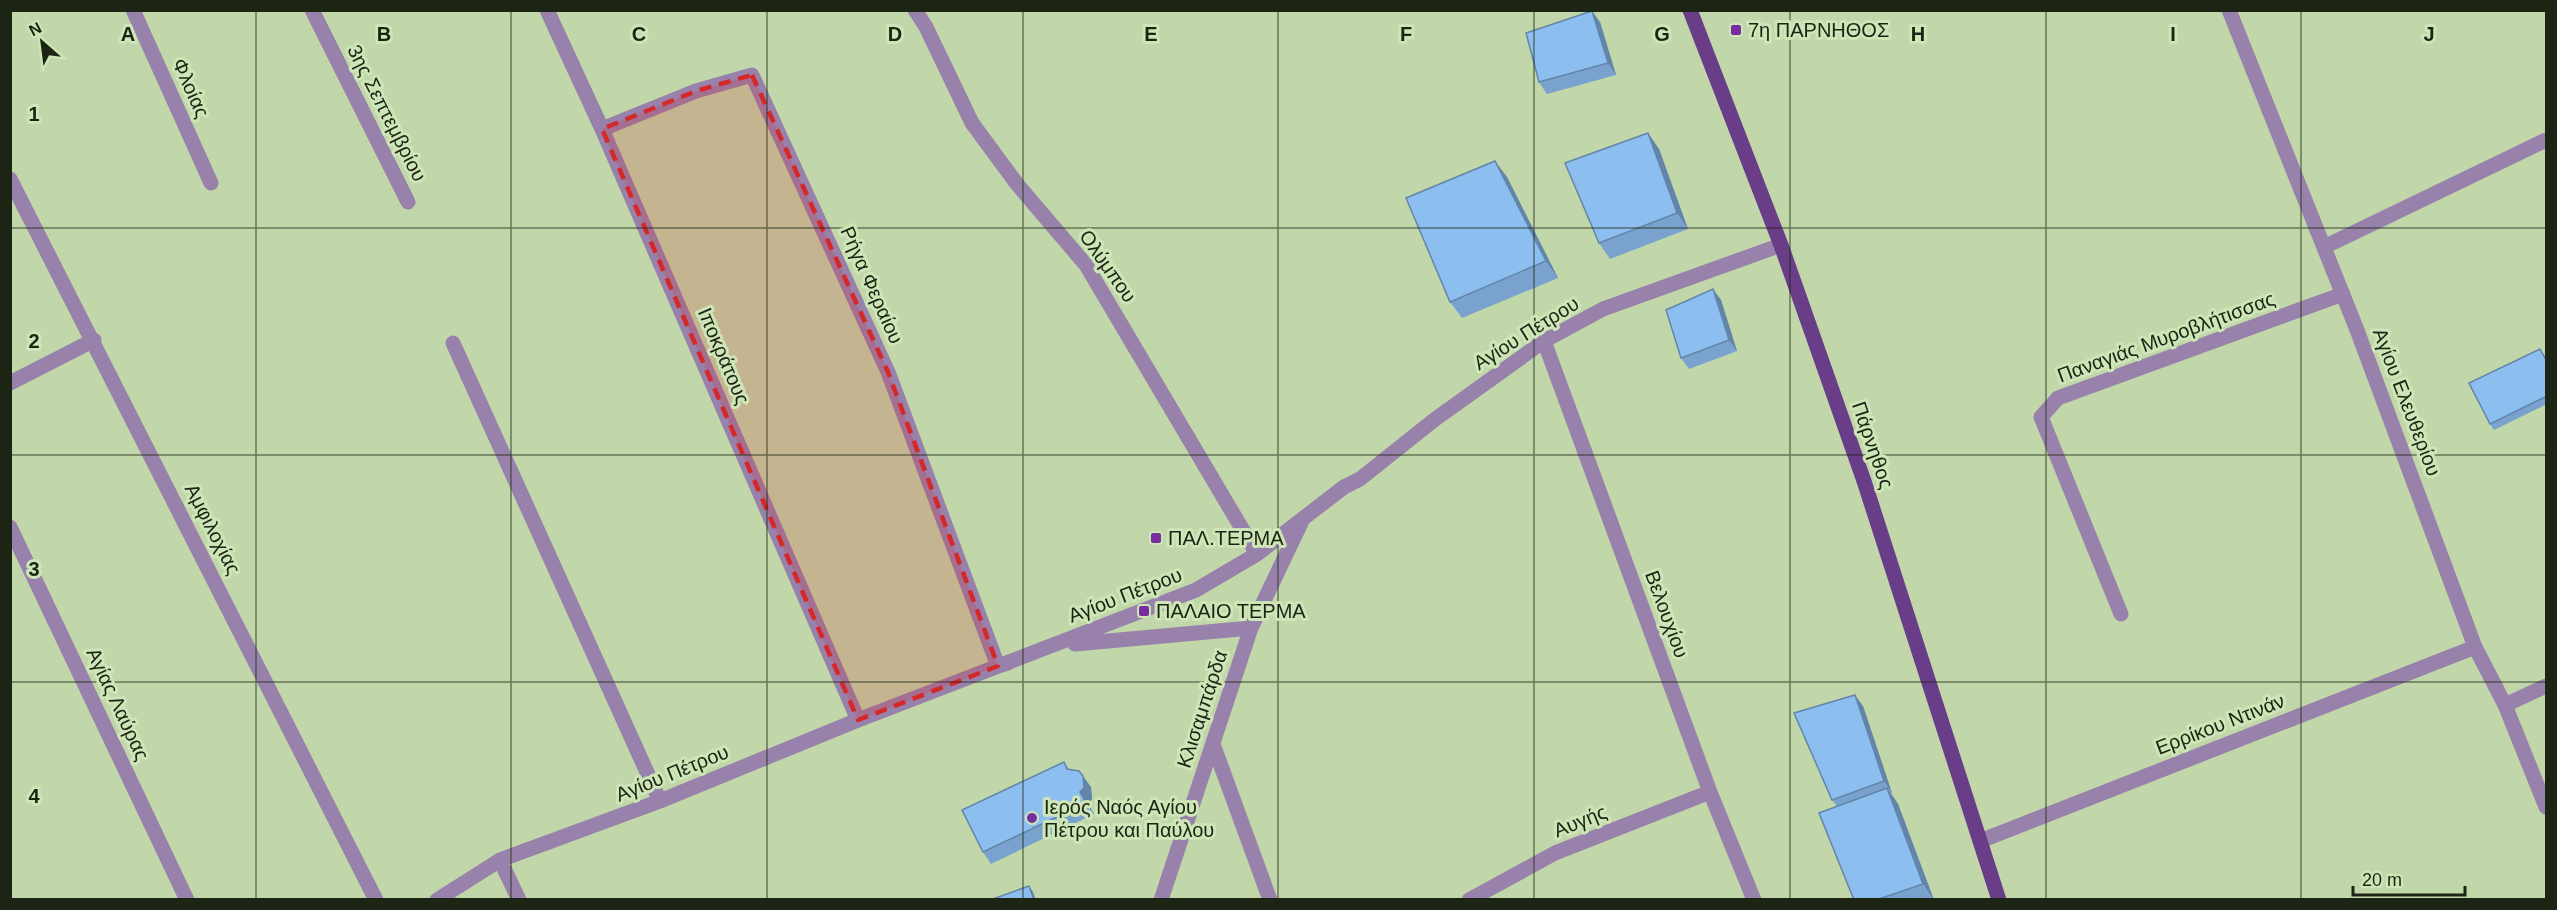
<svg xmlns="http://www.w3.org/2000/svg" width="2557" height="910" font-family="Helvetica,sans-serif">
	<rect width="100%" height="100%" fill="#c1d7aa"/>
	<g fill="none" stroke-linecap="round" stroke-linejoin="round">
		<path stroke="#9881ab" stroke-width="15" d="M133 10 211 183
			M312 10 408 202
			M547 10 602 129 858 720
			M915 10 926 27 972 123 1017 184 1086 265 1257 554
			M2229 10 2357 330 2475 647 2505 705 2546 807
			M602 129 696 91 752 75 888 372 998 666 1008 663
			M10 179 376 900
			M2324 247 2546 140
			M1544 341 1710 792 1754 900
			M453 343 660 801
			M10 383 94 340
			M10 527 187 900
			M2121 614 2041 417 2058 398 2343 294
			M1075 644 1251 628
			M2505 705 2546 686
			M1213 744 1270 900
			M1980 841 2475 647
			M500 860 519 900
			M437 900 500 860 660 801 858 720 1196 590 1257 554 1344 487 1360 479 1434 420 1544 341 1603 309 1781 245
			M1161 900 1251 628 1301 523
			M1469 900 1555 853 1710 792"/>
		<path stroke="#6a3d89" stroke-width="15" d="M1690 10 1781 245 1864 481 1999 900"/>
	</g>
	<path fill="#79a3ce" d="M1600 22 1616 75 1547 94 1539 82Z
		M1648 133 1659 149 1688 229 1610 259 1599 243Z
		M1507 177 1558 278 1462 318 1450 302Z
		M1721 300 1737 351 1689 369 1681 358Z
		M2540 349 2547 359V404L2494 430 2490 424Z
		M1863 706 1892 793H1891L1898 804 1934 900H1854L1837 806 1832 800Z
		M1064 762 1069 769 1091 787 1092 799 1088 804 1094 814 991 864 983 852Z"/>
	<path fill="#6385a8" d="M1592 11 1600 22 1616 75 1608 63Z
		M1648 133 1659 149 1688 229 1677 213Z
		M1495 161 1507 177 1558 278 1546 261Z
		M1713 289 1721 300 1737 351 1729 340Z
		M1855 695 1863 706 1892 793 1884 781Z
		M1083 776 1091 787 1092 799 1088 804 1094 814 1086 803 1080 792Z
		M1887 788 1898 804 1934 900 1923 884Z
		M1029 886 1033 892 1036 900H1034Z"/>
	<path fill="#8dbef0" stroke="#6385a8" stroke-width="1.5" d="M1592 11 1608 63 1539 82 1526 33Z
		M1648 133 1677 213 1599 243 1565 163Z
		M1495 161 1546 261 1450 302 1406 198Z
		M1713 289 1729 340 1681 358 1666 310Z
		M2540 349 2547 362V396L2490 424 2469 383Z
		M1855 695 1884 781 1832 800 1794 713Z
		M1064 762 1067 769 1079 771 1083 776 1084 788 1080 792 1086 803 983 852 962 810Z
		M1887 788 1923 884 1876 900H1854L1819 813Z
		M1029 886 1034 900H990Z"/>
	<path fill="#d62828" fill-opacity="0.2" stroke="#d62828" stroke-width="4.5" stroke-dasharray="12 8" stroke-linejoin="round" d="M752 75 888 372 998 666 858 720 602 129 696 91Z"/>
	<path fill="none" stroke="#1c2413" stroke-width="1.5" stroke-opacity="0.55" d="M256 10V900M511 10V900M767 10V900M1023 10V900M1278 10V900M1534 10V900M1790 10V900M2046 10V900M2301 10V900M10 228H2546M10 455H2546M10 682H2546"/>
	<g fill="#752da0" stroke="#cee5b7" stroke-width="2">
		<rect x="1730" y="24" width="12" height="12" rx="3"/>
		<rect x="1150" y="532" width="12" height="12" rx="3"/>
		<rect x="1138" y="605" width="12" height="12" rx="3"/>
		<circle cx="1032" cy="818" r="6"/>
	</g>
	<g text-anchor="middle" stroke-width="6" stroke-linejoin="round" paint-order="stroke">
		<g font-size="20" fill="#1c2413" stroke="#cee5b7" text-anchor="start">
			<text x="1748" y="37">7η ΠΑΡΝΗΘΟΣ</text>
			<text x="1168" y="545">ΠΑΛ.ΤΕΡΜΑ</text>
			<text x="1156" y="618">ΠΑΛΑΙΟ ΤΕΡΜΑ</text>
			<text x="1044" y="814">Ιερός Ναός Αγίου<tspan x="1044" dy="23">Πέτρου και Παύλου</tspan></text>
		</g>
		<g font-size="20" fill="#1c2413" stroke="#cee5b7">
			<text transform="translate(191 88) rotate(66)" y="7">Φλοίας</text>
			<text transform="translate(387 113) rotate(63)" y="7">3ης Σεπτεμβρίου</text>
			<text transform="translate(1108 266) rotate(55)" y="7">Ολύμπου</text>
			<text transform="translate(872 285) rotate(66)" y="7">Ρήγα Φεραίου</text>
			<text transform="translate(1526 333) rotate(-32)" y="7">Αγίου Πέτρου</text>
			<text transform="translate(2166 337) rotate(-20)" y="7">Παναγιάς Μυροβλήτισσας</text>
			<text transform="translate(724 356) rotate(67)" y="7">Ιποκράτους</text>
			<text transform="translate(2407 402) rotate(69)" y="7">Αγίου Ελευθερίου</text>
			<text transform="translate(1873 445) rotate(71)" y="7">Πάρνηθος</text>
			<text transform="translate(213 529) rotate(63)" y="7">Αμφιλοχίας</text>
			<text transform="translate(1125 595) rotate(-21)" y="7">Αγίου Πέτρου</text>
			<text transform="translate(1667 614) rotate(70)" y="7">Βελουχίου</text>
			<text transform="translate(118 704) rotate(65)" y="7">Αγίας Λαύρας</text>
			<text transform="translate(1202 709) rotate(-72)" y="7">Κλισαμπάρδα</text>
			<text transform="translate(2220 724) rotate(-21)" y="7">Ερρίκου Ντινάν</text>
			<text transform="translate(672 773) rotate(-22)" y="7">Αγίου Πέτρου</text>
			<text transform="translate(1580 821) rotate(-22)" y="7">Αυγής</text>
		</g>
	</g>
	<g font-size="20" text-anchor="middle" font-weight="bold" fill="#1c2413" stroke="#cee5b7" stroke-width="6" stroke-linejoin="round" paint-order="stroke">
		<text x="128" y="41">A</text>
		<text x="384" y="41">B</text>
		<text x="639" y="41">C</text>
		<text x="895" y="41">D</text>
		<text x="1151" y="41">E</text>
		<text x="1406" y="41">F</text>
		<text x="1662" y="41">G</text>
		<text x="1918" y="41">H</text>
		<text x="2173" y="41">I</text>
		<text x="2429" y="41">J</text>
		<text x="34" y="121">1</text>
		<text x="34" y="348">2</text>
		<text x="34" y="576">3</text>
		<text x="34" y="803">4</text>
	</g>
	<rect width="2557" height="910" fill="none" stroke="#1c2413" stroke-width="24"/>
	<g transform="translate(42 42) rotate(332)" stroke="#cee5b7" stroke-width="4.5" paint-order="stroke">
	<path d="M0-4.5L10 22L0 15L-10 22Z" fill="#1c2413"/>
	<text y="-9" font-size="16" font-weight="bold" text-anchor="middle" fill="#1c2413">N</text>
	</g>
	<path d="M2353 886v9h112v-9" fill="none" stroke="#1c2413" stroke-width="3"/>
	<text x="2362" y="886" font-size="18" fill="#1c2413" stroke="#cee5b7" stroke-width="4.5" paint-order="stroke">20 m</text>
</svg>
